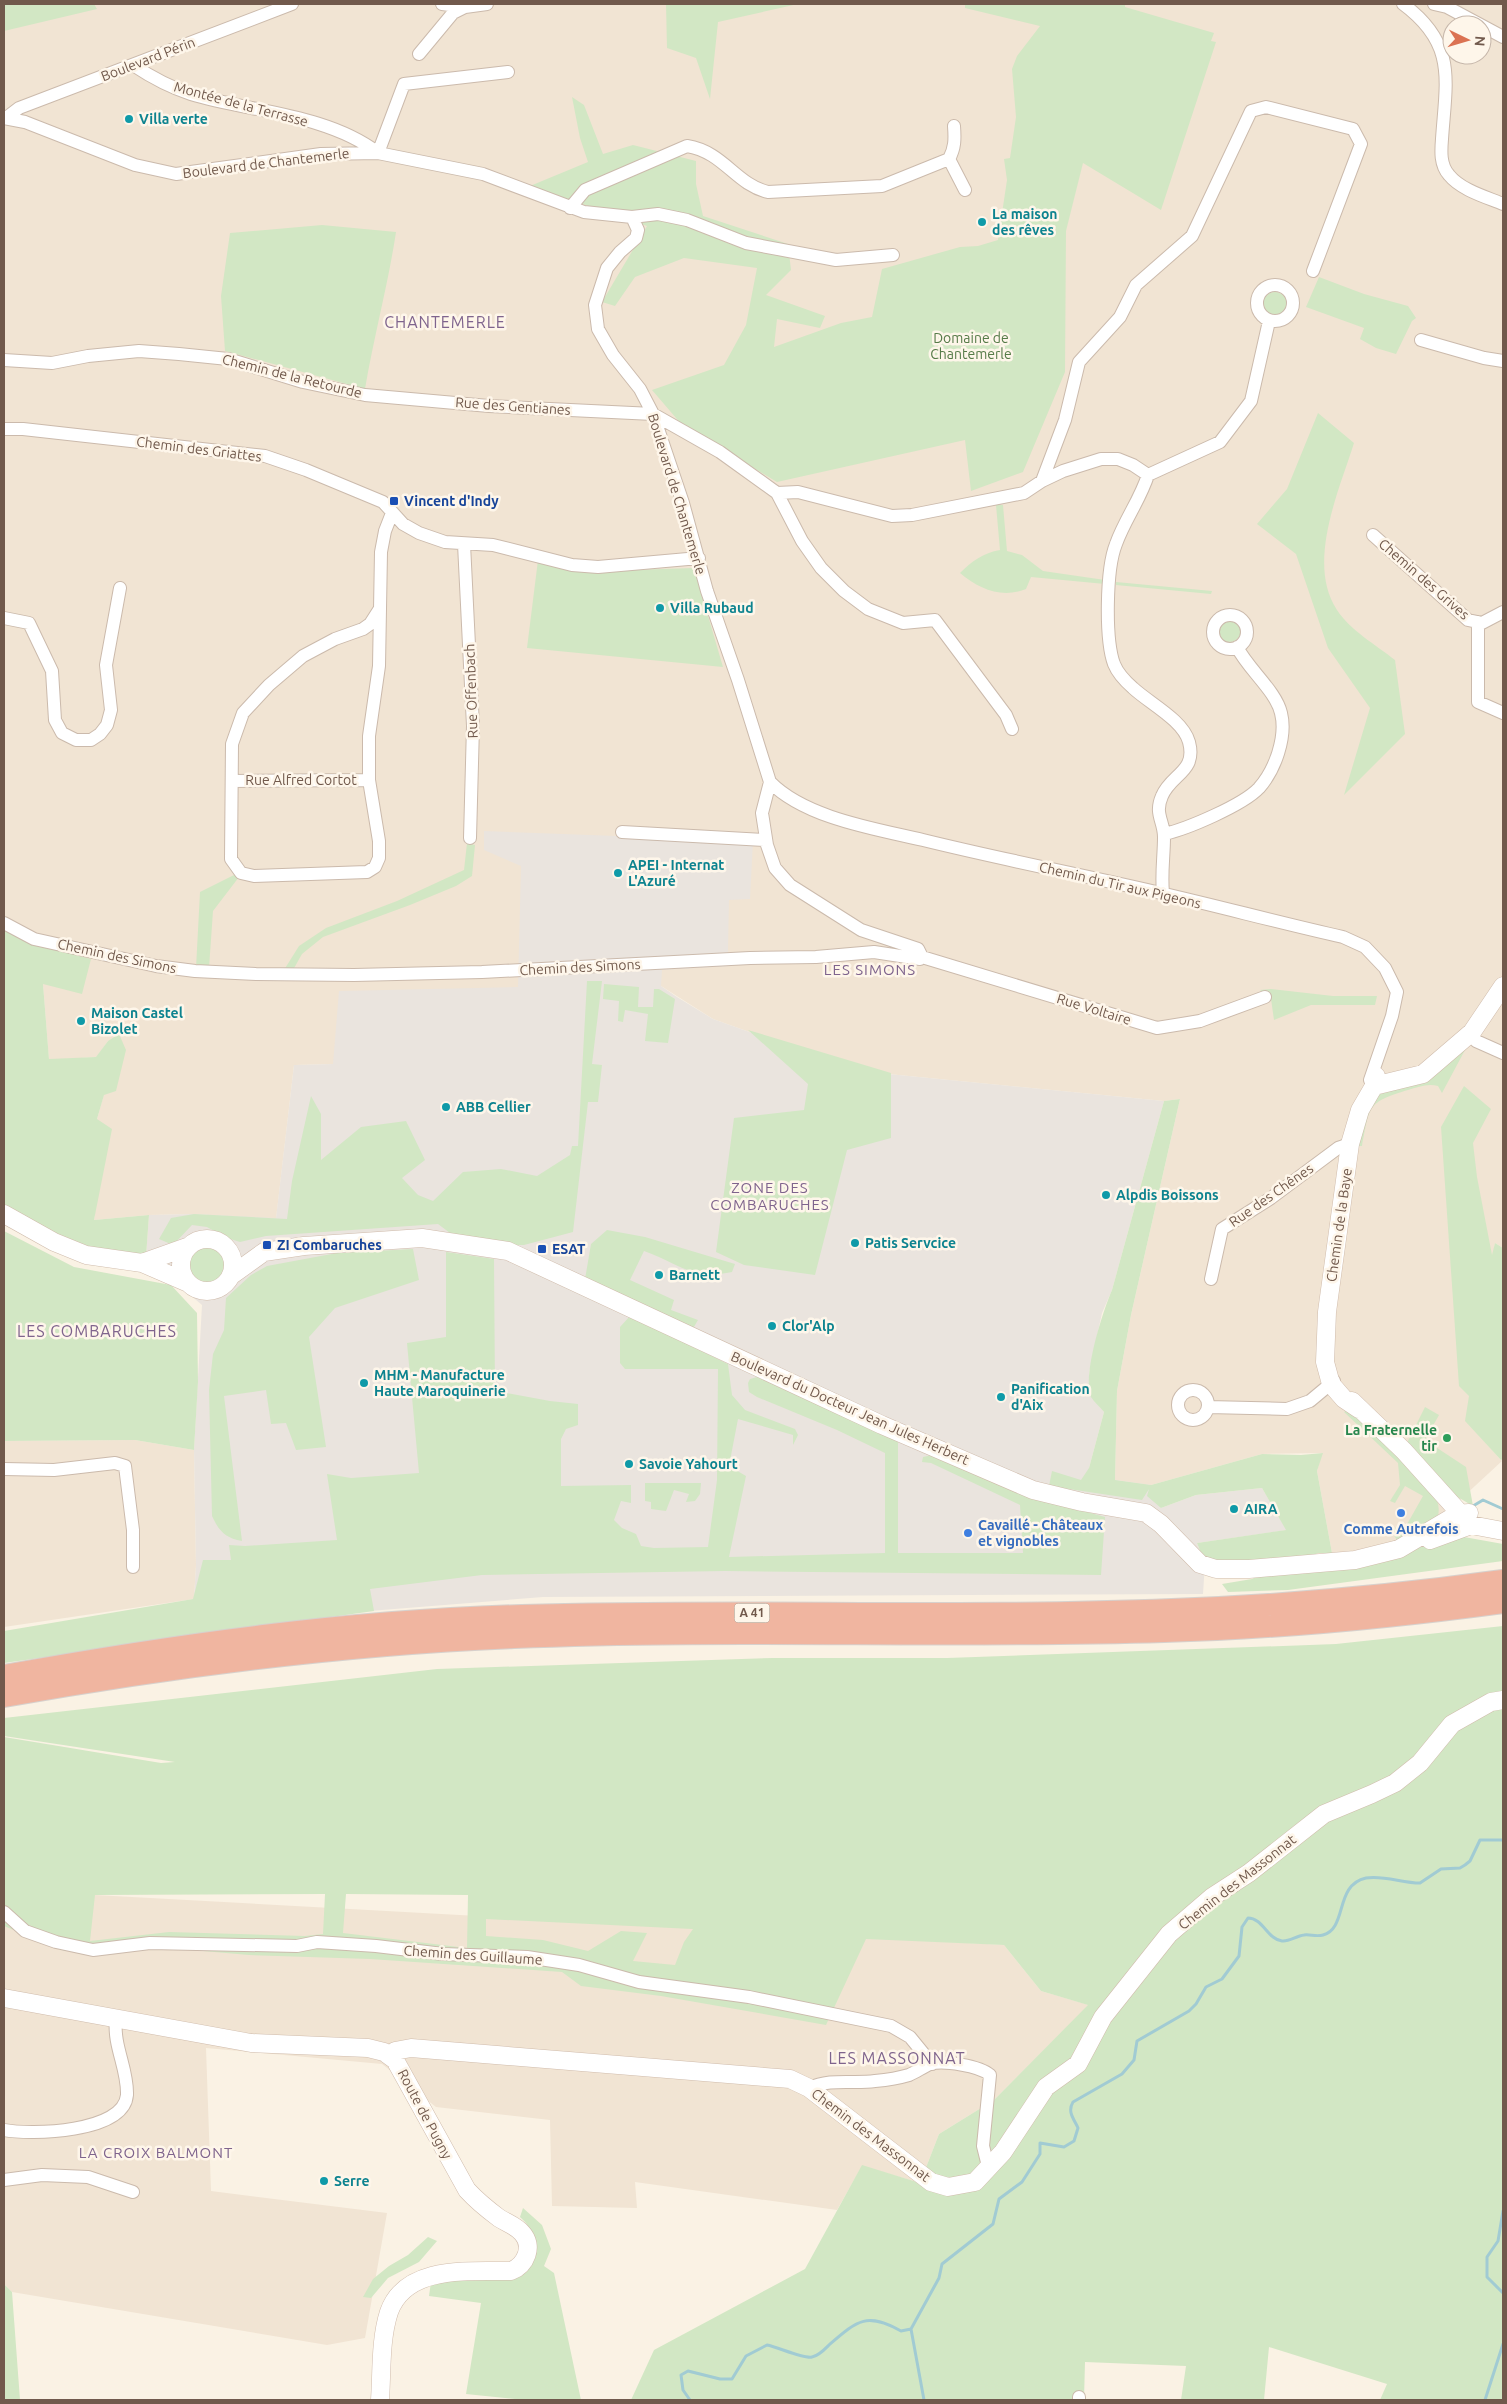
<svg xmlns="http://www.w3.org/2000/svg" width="1507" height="2404" font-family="Ubuntu,sans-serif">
	<rect width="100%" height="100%" fill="#faf2e4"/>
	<path fill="#f1e4d3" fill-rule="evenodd" d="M4 4H1503V1248L1495 1243 1466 1421 1502 1461 1436 1522 1396 1546 1332 1553 1317 1471 1322 1453 1262 1454 1151 1485 1115 1480 1117 1391 1131 1315 1180 1099 1164 1101 858 1071 713 1019 661 986 333 1064 294 1065 276 1219 194 1214 149 1215 94 1220 99 1185 97 1119 104 1094 108 1041 97 1057 49 1060 43 984 36 944 4 929ZM1452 25H1482V55H1452Z
		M135 1440 194 1450 196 1565 194 1599 4 1627V1441Z
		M4 1844 95 1895 1004 1945 1041 1991 1089 2005 994 2100 939 2134 920 2183 862 2166 837 2210 635 2182 637 2208 552 2206 550 2120 436 2107 382 2064 206 2048 211 2191 387 2213 365 2338 327 2345 12 2292 4 2284Z"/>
	<path fill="#eae4de" d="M484 831 753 841 750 899 729 900 728 950 731 966 662 970 661 986 677 997 713 1019 858 1071 1164 1101 1112 1290 1102 1313 1089 1373 1092 1397 1104 1412 1089 1468 1115 1480 1151 1485 1161 1508 1196 1495 1262 1488 1287 1530 1197 1543 1205 1563 1203 1594 543 1597 209 1624 194 1599 196 1565 194 1450 202 1305 146 1257 149 1215 194 1214 276 1218 294 1065 333 1064 339 991 518 987 521 866 484 850Z"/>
	<path fill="#d2e7c4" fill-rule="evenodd" d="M4 4H94L97 9 4 31Z
		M666 4H798L718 22 710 99 696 58 667 48Z
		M965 4H1125V7L1214 33 1211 41 1216 42 1161 210 1083 163 1066 231 1065 372 1023 472 971 491 965 440 777 482 682 425 652 390 724 365 746 325 757 268 684 258 635 277 615 306 602 302 647 226 530 186 588 162 580 138 572 97 584 105 603 154 633 145 696 161V184L703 216 788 244 791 270 766 295 825 316 820 328 777 319 774 347 841 323 872 317 882 269 960 247 978 246 998 240 1007 180 1004 159 1010 158 1016 117 1012 69 1017 56 1040 26 965 8Z
		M322 225 396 232C388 285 374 336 365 389L225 351 221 296 230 233Z
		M1319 277 1364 294 1408 306 1416 318 1412 321 1396 354 1376 348 1360 339 1364 328 1306 307Z
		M1263 304a12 12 0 1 1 24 0a12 12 0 1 1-24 0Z
		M1318 413 1354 443C1339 491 1306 563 1337 610 1350 630 1376 645 1395 660L1405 734 1344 795 1370 708 1328 648 1296 554 1257 524 1287 489Z
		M996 505H1003L1007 551 1022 555 1043 571 1105 580V584L1031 577 1026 589C1002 599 979 589 960 573 972 561 983 553 1000 550Z
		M538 560 598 571 694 568 723 667 527 648Z
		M1116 582 1212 591 1211 594 1116 585Z
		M1217 630a12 12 0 1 1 24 0a12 12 0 1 1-24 0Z
		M467 843 475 845 472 876 456 886 410 905 323 937 302 954 293 970H284L299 946 326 928 397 901 464 870Z
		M236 874 239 877 213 911 209 968H196L200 892Z
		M4 929 36 944 91 959 82 994 43 984 49 1059 96 1057 108 1041 119 1034 126 1050 116 1091 104 1095 97 1119 112 1129 94 1220 149 1215 146 1257 99 1251 53 1233 4 1205Z
		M587 981H602L592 1064 602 1065 598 1102H588L573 1232 524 1245H510L450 1233 438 1224 266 1236 240 1242 224 1237 207 1227 192 1225 173 1245 159 1239 171 1218 194 1214 287 1219 292 1181 311 1096 321 1114V1160L361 1127 406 1121 425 1160 402 1178 418 1195 433 1201 463 1172 501 1169 537 1176 570 1155 572 1146H578Z
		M604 984 639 987 638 1007H653L654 989H659L675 999 668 1043 645 1041 648 1014 625 1010 623 1022 618 1021 619 1001 603 999Z
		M1271 989 1333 996H1377L1375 1005H1311L1274 1020 1271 999 1260 990Z
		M748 1030 891 1073V1138L847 1150 815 1275 744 1265 716 1252 734 1118 804 1110 808 1084Z
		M1462 1048 1465 1050 1442 1093 1438 1086C1428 1083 1418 1087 1408 1090 1367 1102 1370 1106 1362 1146H1357L1365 1114 1375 1094Z
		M1464 1086 1491 1109 1473 1143 1477 1177 1492 1255 1495 1243 1503 1248V1459L1501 1460 1465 1421 1469 1396 1459 1386 1441 1127Z
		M1180 1099 1131 1315 1117 1391 1115 1480 1151 1485 1262 1454 1301 1455 1323 1453 1317 1471 1332 1553H1319L1302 1558 1205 1563 1197 1543 1286 1530 1262 1488 1196 1495 1161 1508 1147 1496 1149 1489 1142 1500 1049 1486 1052 1471 1081 1480 1089 1468 1104 1412C1100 1407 1094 1402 1091 1397 1082 1375 1103 1311 1112 1290L1164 1101Z
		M607 1230 645 1237 735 1264 732 1272C691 1280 680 1264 644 1251L630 1280 674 1300 671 1310 698 1320 691 1332 584 1285 591 1244Z
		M4 1231 74 1267 171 1285 197 1313 198 1382 194 1450 135 1440 4 1441Z
		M186 1265a21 21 0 1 1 42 0a21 21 0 1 1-42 0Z
		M413 1249 419 1280 335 1308 309 1337 326 1447 296 1450 286 1423 271 1424 266 1390 224 1396 242 1541C225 1538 219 1531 212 1516L209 1390 213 1354 224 1330 226 1298 251 1275 267 1266 337 1253Z
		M446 1252 494 1259 495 1391 550 1401 578 1404V1425L566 1429 561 1439V1486L631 1485V1503L621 1501 614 1520 622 1528 636 1534 641 1546 654 1548 708 1547 717 1480 718 1369H625L620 1363V1327L630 1316 728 1364 732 1395 745 1410 795 1429 798 1435 793 1445V1435L738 1419 729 1466 746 1476 729 1557 885 1553V1453L837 1430 757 1397 749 1392 748 1383 750 1379 757 1377 898 1440V1553H1023L1020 1505 931 1463 922 1462 923 1457 932 1455 1041 1499 1105 1517 1101 1575 725 1571 482 1575 370 1589 374 1611 4 1663V1631L193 1599 203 1560H231L229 1545 245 1546 337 1540 327 1474 351 1478 419 1473 407 1343 446 1337Z
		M1361 1401 1407 1443 1425 1407 1439 1415 1425 1440 1466 1467 1473 1506 1418 1474C1430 1491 1445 1500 1436 1522L1397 1540 1393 1534 1395 1528 1400 1524 1406 1526 1423 1496 1405 1486 1395 1503 1390 1501 1400 1485 1398 1463 1344 1412Z
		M645 1483H701L700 1494 695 1501 686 1502 689 1494 674 1490 666 1511 651 1509V1502L645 1501Z
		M1464 1537 1503 1544V1561L1288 1590 1228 1592 1222 1584 1252 1579 1270 1570 1292 1565 1441 1544Z
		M1503 1626V2400H1380L1387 2384 1269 2347 1264 2400H1181L1186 2366 1085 2362 1084 2400H631L654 2350 805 2269 862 2165 920 2183 939 2134 994 2100 1088 2005 1041 1991 1004 1945 866 1939 826 2025 661 1996 581 1986 562 1972 370 1959 249 1955 157 1947 65 1951 4 1926V1737L161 1763 175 1762 4 1736V1718L437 1669 773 1658H947L1336 1644ZM346 1894 468 1895 467 1948 343 1933ZM95 1895 325 1894 323 1934 305 1936 169 1932 90 1941ZM486 1919 692 1929H693L684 1942 675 1965 633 1961 647 1933 621 1931 588 1951 543 1940 486 1936Z
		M523 2208 542 2225 551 2249 544 2266 554 2273 581 2400H525L466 2394 481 2303 429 2296 431 2282 491 2276H522C534 2254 541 2235 520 2217Z
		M428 2237 437 2241 419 2262 388 2278 371 2298 363 2297 373 2279 389 2266 408 2255Z
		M4 2284 12 2292 20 2400H4Z"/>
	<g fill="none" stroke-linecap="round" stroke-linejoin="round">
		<path stroke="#a1cbd3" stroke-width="3" d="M1473 1506 1483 1500 1503 1509
			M1503 2211 1498 2241 1487 2257V2277L1503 2293
			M911 2329 924 2400
			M690 2400 683 2390 681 2375 688 2371 720 2379H732L746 2356 767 2345C778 2347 803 2359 812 2357 819 2356 825 2349 830 2344 858 2320 867 2312 901 2331L911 2329 939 2278 942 2264 993 2224 999 2199 1022 2182 1040 2154V2143L1064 2147 1074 2141 1078 2128C1074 2119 1067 2112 1073 2102L1122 2074 1134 2060 1137 2041 1189 2011 1196 2004 1206 1987 1222 1979 1239 1956 1242 1927 1248 1918C1263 1918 1267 1939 1282 1941 1289 1942 1296 1936 1304 1935 1310 1934 1316 1937 1323 1935 1348 1928 1334 1885 1366 1878 1384 1875 1402 1883 1420 1883L1441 1869 1460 1868 1465 1865 1470 1861 1480 1840H1503
			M1485 2400 1503 2344"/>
		<defs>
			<path id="street" d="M442 4 465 7 487 4
				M1403 4C1457 44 1446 80 1442 139 1441 151 1440 165 1449 175 1461 190 1486 197 1503 204
				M1434 4 1447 7 1503 37
				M419 54 453 13 465 7
				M133 65C151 77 169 87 191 94 251 112 327 114 378 153L404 84 508 72
				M4 118 25 122 135 165 176 174 321 154 378 153 483 174 584 212 632 217 638 230 636 238 620 252 607 268 595 305 598 329 613 355 640 389 653 414 683 503 707 591 738 680 770 782C805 818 876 829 923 840 1000 859 1078 874 1156 892 1218 906 1280 923 1343 937L1365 947 1385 968 1397 992 1392 1016 1370 1080
				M6 118 19 108 292 4
				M949 159C955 148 955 139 954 126
				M570 208 585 190 687 146C724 152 735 184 768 192L882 186 949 159 965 190
				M632 217 658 214 687 220 746 243 836 260 893 255
				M1257 303a18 18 0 1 1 36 0a18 18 0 1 1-36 0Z
				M1421 340 1484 358 1503 361
				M4 360 52 363 88 356 139 351 179 354 228 359 303 382 365 395 489 406 653 414 720 452 777 493 802 541 821 568 844 591 868 609 903 623 935 620 1006 715 1012 729
				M4 429H23L265 456 306 470 383 502 403 524 419 533 445 542 493 545 572 565 598 567 699 558
				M1148 475C1140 500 1125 519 1116 544 1106 569 1105 639 1114 664 1118 674 1125 681 1133 688 1149 703 1183 720 1189 742 1197 772 1171 774 1162 796 1154 814 1164 821 1164 837 1164 856 1161 874 1163 893
				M1042 481 1065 420 1079 362 1120 317 1136 285 1192 236 1251 111 1266 107 1353 129 1361 144 1313 271
				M777 493 798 492 892 516 912 515 1024 493 1042 481 1063 471 1101 459H1118L1133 465 1148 475 1220 442 1251 401 1269 321
				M1373 535 1468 620 1482 623 1503 612
				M464 544 473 726 470 838
				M379 610 370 624 363 629 335 639 303 656 269 685 243 713 232 744 231 859 241 873 254 876 367 872 375 867 379 858V841L369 780V736L379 666 381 552 385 531 392 513
				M1213 632a17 17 0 1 1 34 0a17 17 0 1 1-34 0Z
				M4 618 29 623 52 671 55 720 62 733 76 740H91L100 734 107 725 111 710 106 665 120 588
				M1478 622V702L1503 713
				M233 781 369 780
				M622 832 766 840
				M1164 834C1187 829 1243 805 1259 788 1275 770 1287 737 1281 713 1276 691 1248 669 1237 647
				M4 923 34 939 156 966 195 971 256 974 354 975 482 972 750 958 816 957 874 952 920 959 922 957 918 949 861 930 790 885 775 868 767 845 762 813 770 782
				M922 957 1157 1028 1200 1021 1265 997
				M1472 1032 1476 1041 1503 1053
				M1211 1279 1222 1229 1271 1198 1338 1148 1350 1144
				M1178 1405a15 15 0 1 1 30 0a15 15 0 1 1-30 0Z
				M1208 1407 1287 1409 1310 1401 1334 1381
				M4 1469 54 1470 115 1463 125 1466 133 1530V1567
				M4 1912 25 1931 56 1942 93 1950 150 1943 297 1946 317 1942 376 1946 443 1954 527 1957 579 1965 639 1982 749 1997 891 2026 910 2037 932 2064
				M809 2088C831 2078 852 2084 875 2081 886 2080 899 2078 909 2075 916 2072 923 2067 930 2064 943 2060 980 2066 990 2075L983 2146 988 2166
				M4 2130C30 2135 124 2133 127 2095 128 2069 113 2046 116 2020
				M4 2180 42 2175 88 2177 133 2192
				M1079 2397V2400"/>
			<path id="secondary" d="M1374 1086 1423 1074 1472 1032 1503 986
				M4 1214 54 1242 86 1255 142 1263 186 1282
				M181 1265a26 26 0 1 1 52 0a26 26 0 1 1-52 0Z
				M142 1263 187 1247
				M232 1275 264 1252 304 1246 422 1238 508 1251 882 1425 1033 1490 1082 1502 1146 1513 1161 1524 1200 1564 1216 1569H1249L1355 1560 1399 1549 1458 1514 1469 1513
				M1352 1401 1404 1451 1467 1521
				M1359 1409 1344 1399 1331 1384 1325 1362 1327 1312 1350 1144 1360 1110 1374 1086 1376 1076
				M1430 1540 1471 1525 1503 1531
				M4 1998 251 2043 368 2048 384 2052 395 2060 467 2190C477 2201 487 2209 499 2218 507 2223 516 2226 522 2233 534 2246 526 2265 511 2271 471 2272 406 2264 389 2312 380 2340 382 2372 380 2400
				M390 2056 395 2051 411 2048 790 2079 809 2088 931 2182 948 2187 975 2182 1003 2152 1046 2087 1078 2064 1103 2017 1169 1934 1212 1897 1249 1873 1324 1814 1372 1794 1395 1783 1420 1763 1452 1724 1491 1702 1503 1700"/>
			<path id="highway" d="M4 1676C175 1645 348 1621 522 1616 738 1609 955 1619 1172 1610 1283 1606 1393 1596 1503 1581
				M4 1696C172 1666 343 1644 514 1637 731 1628 948 1638 1164 1631 1278 1628 1391 1617 1503 1602"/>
		</defs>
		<use href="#street" stroke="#cbbaac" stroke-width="14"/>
		<use href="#secondary" stroke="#d0bcac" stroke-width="19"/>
		<use href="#highway" stroke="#d7d1cd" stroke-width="24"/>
		<use href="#street" stroke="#fff" stroke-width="12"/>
		<use href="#secondary" stroke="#fff" stroke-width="18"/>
		<use href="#highway" stroke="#f0b5a0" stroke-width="22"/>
	</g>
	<g fill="#0f9aa8" stroke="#fef6ea" stroke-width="2">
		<circle cx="129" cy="119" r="5"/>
		<circle cx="982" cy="222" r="5"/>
		<circle cx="660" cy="608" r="5"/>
		<circle cx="618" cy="873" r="5"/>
		<circle cx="81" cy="1021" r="5"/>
		<circle cx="446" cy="1107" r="5"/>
		<circle cx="1106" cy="1195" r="5"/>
		<circle cx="855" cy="1243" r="5"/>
		<circle cx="659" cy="1275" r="5"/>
		<circle cx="772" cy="1326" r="5"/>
		<circle cx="364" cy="1383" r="5"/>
		<circle cx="1001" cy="1397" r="5"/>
		<circle cx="629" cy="1464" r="5"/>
		<circle cx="1234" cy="1509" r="5"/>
		<circle cx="324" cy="2181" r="5"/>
	</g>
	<g fill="#1a4fb4" stroke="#fef6ea" stroke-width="2">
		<rect x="389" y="496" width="10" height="10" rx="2.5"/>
		<rect x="262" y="1240" width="10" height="10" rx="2.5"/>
		<rect x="537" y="1244" width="10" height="10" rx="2.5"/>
	</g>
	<circle fill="#2e9e5b" stroke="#fef6ea" stroke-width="2" cx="1447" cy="1438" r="5"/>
	<g fill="#3f7fe0" stroke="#fef6ea" stroke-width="2">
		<circle cx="1401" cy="1513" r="5"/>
		<circle cx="968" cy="1533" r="5"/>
	</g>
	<g text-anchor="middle" stroke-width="5" stroke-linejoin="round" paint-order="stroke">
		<rect fill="#fef6ea" stroke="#9b887b" stroke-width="1" x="734.5" y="1603.5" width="35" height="19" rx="4"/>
		<g font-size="12" font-weight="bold" fill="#71594c">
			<text x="752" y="1617">A 41</text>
		</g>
		<g font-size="14" fill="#71594c" stroke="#fef6ea">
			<text transform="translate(148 59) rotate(-21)" y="5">Boulevard Périn</text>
			<text transform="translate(241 104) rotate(15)" y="5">Montée de la Terrasse</text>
			<text transform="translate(266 163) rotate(-7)" y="5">Boulevard de Chantemerle</text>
			<text transform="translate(292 376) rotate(14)" y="5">Chemin de la Retourde</text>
			<text transform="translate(513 406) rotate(4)" y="5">Rue des Gentianes</text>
			<text transform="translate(199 449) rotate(7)" y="5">Chemin des Griattes</text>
			<text transform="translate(677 494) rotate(73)" y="5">Boulevard de Chantemerle</text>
			<text transform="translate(1424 579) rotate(41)" y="5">Chemin des Grives</text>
			<text transform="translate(471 691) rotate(-92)" y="5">Rue Offenbach</text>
			<text x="301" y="785">Rue Alfred Cortot</text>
			<text transform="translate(1120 885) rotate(13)" y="5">Chemin du Tir aux Pigeons</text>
			<text transform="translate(117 956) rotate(12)" y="5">Chemin des Simons</text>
			<text transform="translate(580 967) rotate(-3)" y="5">Chemin des Simons</text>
			<text transform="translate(1094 1009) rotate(17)" y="5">Rue Voltaire</text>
			<text transform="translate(1271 1195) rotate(-35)" y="5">Rue des Chênes</text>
			<text transform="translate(1339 1225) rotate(-82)" y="5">Chemin de la Baye</text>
			<text transform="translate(850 1408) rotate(24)" y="5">Boulevard du Docteur Jean Jules Herbert</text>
			<text transform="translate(1237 1882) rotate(-38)" y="5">Chemin des Massonnat</text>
			<text transform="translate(473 1955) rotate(4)" y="5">Chemin des Guillaume</text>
			<text transform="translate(425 2114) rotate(62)" y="5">Route de Pugny</text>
			<text transform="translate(871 2135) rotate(37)" y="5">Chemin des Massonnat</text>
		</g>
		<g font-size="14" font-weight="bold" fill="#0d838f" stroke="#fef6ea" text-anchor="start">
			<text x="139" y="124">Villa verte</text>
			<text x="992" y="219">La maison<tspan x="992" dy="16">des rêves</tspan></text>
			<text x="670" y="613">Villa Rubaud</text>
			<text x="628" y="870">APEI - Internat<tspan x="628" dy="16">L'Azuré</tspan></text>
			<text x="91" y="1018">Maison Castel<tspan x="91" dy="16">Bizolet</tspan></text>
			<text x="456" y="1112">ABB Cellier</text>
			<text x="1116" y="1200">Alpdis Boissons</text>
			<text x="865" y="1248">Patis Servcice</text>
			<text x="669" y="1280">Barnett</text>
			<text x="782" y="1331">Clor'Alp</text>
			<text x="374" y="1380">MHM - Manufacture<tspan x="374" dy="16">Haute Maroquinerie</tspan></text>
			<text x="1011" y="1394">Panification<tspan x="1011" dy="16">d'Aix</tspan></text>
			<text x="639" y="1469">Savoie Yahourt</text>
			<text x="1244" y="1514">AIRA</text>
			<text x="334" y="2186">Serre</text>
		</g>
		<g font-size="14" fill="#567b48" stroke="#fef6ea">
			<text x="971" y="343">Domaine de<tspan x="971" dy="16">Chantemerle</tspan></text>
		</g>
		<g font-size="14" font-weight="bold" fill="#164399" stroke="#fef6ea" text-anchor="start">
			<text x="404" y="506">Vincent d'Indy</text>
			<text x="277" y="1250">ZI Combaruches</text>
			<text x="552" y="1254">ESAT</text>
		</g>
		<g font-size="14" font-weight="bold" fill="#27864d" stroke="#fef6ea" text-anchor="end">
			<text x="1437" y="1435">La Fraternelle<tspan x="1437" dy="16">tir</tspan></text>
		</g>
		<g font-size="14" font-weight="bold" fill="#366cbe" stroke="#fef6ea" text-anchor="start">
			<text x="978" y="1530">Cavaillé - Châteaux<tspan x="978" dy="16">et vignobles</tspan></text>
			<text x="1401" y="1534" text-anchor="middle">Comme Autrefois</text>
		</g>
		<g font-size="15" letter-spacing="1" fill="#7f648d" stroke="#fef6ea">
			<text x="870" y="975">LES SIMONS</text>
			<text x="770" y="1193">ZONE DES<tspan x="770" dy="17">COMBARUCHES</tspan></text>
			<text x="156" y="2158">LA CROIX BALMONT</text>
		</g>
		<g font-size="16" letter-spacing="1" fill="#7f648d" stroke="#fef6ea">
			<text x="445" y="328">CHANTEMERLE</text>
			<text x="97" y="1337">LES COMBARUCHES</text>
			<text x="897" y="2064">LES MASSONNAT</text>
		</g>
	</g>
	<rect width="1507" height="2404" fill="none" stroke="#71594c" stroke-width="10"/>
	<g transform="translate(1467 40) rotate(95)"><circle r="24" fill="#fef6ea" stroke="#c6b7ab"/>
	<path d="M0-4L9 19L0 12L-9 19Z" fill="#db7252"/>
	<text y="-8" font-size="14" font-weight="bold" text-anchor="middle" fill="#71594c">N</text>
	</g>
</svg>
